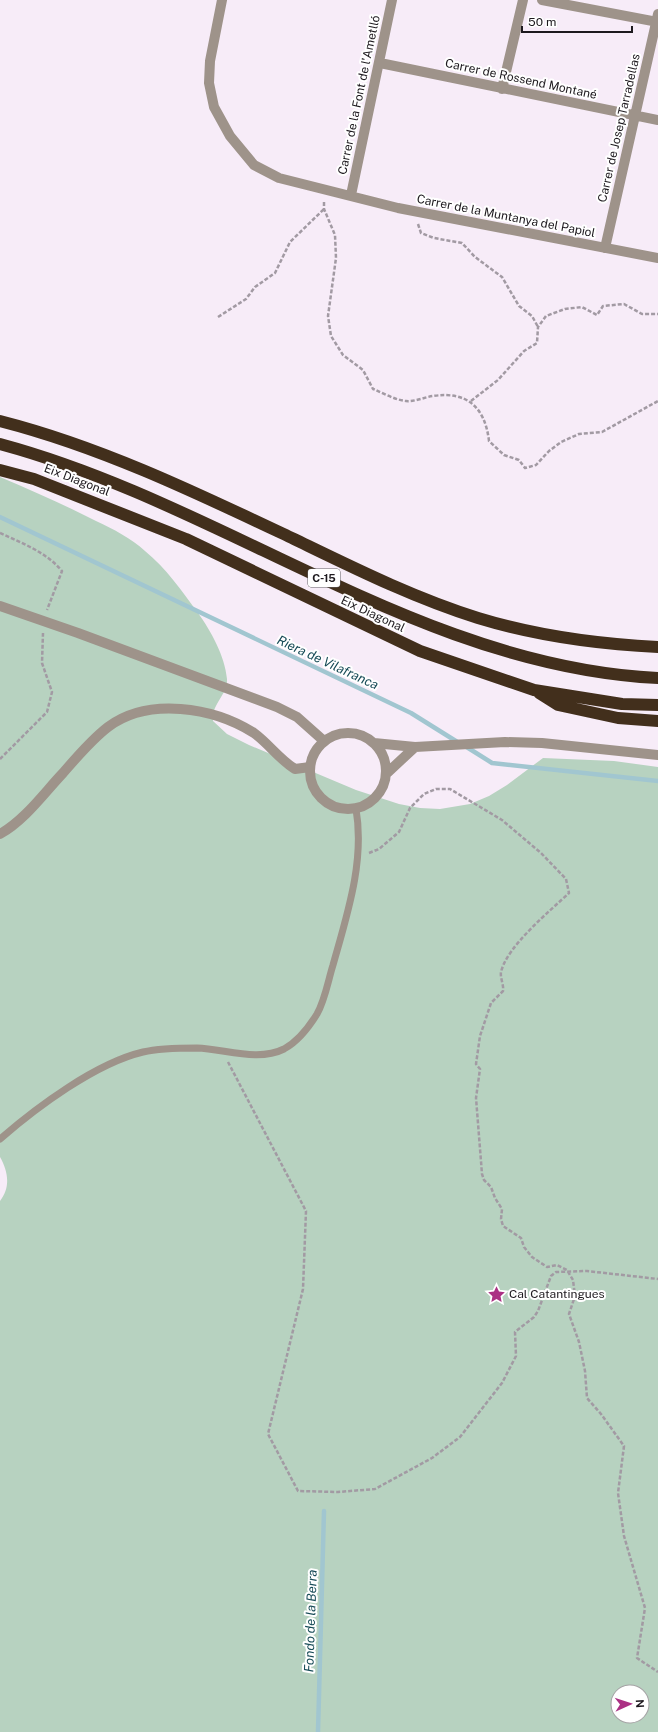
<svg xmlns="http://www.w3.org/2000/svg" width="658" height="1732" font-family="'Public Sans',sans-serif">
	<rect width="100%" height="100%" fill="#f7ecf8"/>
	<path fill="#b7d2c0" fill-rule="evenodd" d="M0 477C33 491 65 505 96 521 113 529 131 538 145 551 166 568 182 591 198 613 211 631 225 656 227 679 228 695 211 704 213 721L227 734 249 745 356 790 399 804 420 808 440 809 470 804 489 796 507 785 543 758 614 761 658 767V1732H0V1201C11 1187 8 1171 0 1157ZM618 1692H642V1716H618Z"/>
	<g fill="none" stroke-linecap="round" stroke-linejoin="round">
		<path stroke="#a1c6d0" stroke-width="4.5" d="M0 517 411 713 459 743
			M465 746 492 763 658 781
			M318 1732 324 1511"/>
		<path stroke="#a29aa3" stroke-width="2.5" stroke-dasharray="4 2" stroke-linecap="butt" d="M324 202V209L335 235 336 258 328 316 331 336 343 355 363 370 373 389C383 393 395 400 406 401 414 402 425 397 433 396 467 391 485 407 489 441L504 455 519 460 525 468 536 465 549 451 561 442 579 434 602 432 658 401
			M418 224 421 233 434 238 462 243 475 257 502 277 519 306 532 316 538 327
			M218 317 246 299 255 287 275 273 290 242 324 209
			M471 401 498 380 524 351 537 343 538 327 546 316 565 309 582 307 597 315 603 306 624 304 642 314H658
			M0 533C22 543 46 552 62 571L47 610
			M0 759 47 712 52 692 42 663 43 633
			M369 853 379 849 399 832 410 808 424 794 436 789H450L502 820 541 853 566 879 569 893C550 911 507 946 501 972 500 978 504 985 503 991L491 1003 480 1036 476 1064 480 1069 476 1098 482 1174 484 1180 491 1187 495 1198 502 1209 501 1219 503 1226 521 1238 524 1247 532 1257 547 1267 557 1265 567 1270 573 1280 575 1296 569 1314 579 1342 585 1371 587 1398 601 1414 624 1446 618 1493 624 1536 645 1608 637 1658 658 1672
			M228 1062 306 1211 303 1289 268 1434 298 1491 338 1492 375 1489 432 1458 460 1437 502 1383 516 1356 515 1332 534 1317 538 1311 551 1276 556 1272 587 1271 658 1279"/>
		<path stroke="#9e938a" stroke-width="7" d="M0 1139C37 1107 96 1063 143 1052 160 1048 180 1048 197 1048 225 1049 258 1062 284 1049 297 1042 309 1027 317 1014 325 1000 328 981 333 965 347 915 365 861 356 809"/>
		<path stroke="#9e938a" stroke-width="10" d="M222 0 210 61 209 83 214 107 230 136 254 165 279 178 398 208 658 258
			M542 0 658 22
			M380 63 658 120
			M502 89 523 0
			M351 195 392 0
			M605 248 658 14
			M0 834C25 820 44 793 63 773 77 757 91 740 108 727 148 697 213 707 254 733 269 744 279 759 295 769L310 767"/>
		<path stroke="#9e938a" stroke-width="10" d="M0 606 78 633 277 707 297 717 324 741
			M310 771a38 38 0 1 1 76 0a38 38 0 1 1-76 0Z
			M374 743 415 747 505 742 542 743 658 755
			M386 774 415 747"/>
		<path stroke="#422f1c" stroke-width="12" d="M0 421C102 447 199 494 294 539 354 568 414 598 478 618 537 636 597 644 658 647
			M0 444C227 505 418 666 658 678
			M0 470 34 479 186 539 420 651 534 690 622 704 658 705
			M539 693 558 705 618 718 658 721"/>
	</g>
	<defs>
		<symbol id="sight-bare" viewBox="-9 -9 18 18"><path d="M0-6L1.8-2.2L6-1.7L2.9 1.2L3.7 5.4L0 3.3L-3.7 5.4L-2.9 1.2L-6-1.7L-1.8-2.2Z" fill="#ab3084" stroke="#fff" stroke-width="2.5" paint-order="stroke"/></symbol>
	</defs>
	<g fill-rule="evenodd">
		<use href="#sight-bare" x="484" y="1282" width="25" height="25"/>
	</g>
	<g text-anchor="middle" stroke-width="4" stroke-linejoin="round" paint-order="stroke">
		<rect fill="#fff" stroke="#615e62" stroke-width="1" x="308" y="569" width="32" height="18" rx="3"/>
		<g font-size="11" font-weight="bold" fill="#1d191e">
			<text x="324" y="582">C-15</text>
		</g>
		<g font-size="12" fill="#1d191e" stroke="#fff">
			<text transform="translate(521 79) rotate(12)" y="4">Carrer de Rossend Montané</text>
			<text transform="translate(359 95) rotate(-78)" y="4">Carrer de la Font de l'Ametlló</text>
			<text transform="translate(619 128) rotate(-77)" y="4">Carrer de Josep Tarradellas</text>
			<text transform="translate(506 216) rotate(11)" y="4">Carrer de la Muntanya del Papiol</text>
			<text transform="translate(77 480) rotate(21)" y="4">Eix Diagonal</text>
			<text transform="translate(373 614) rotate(25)" y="4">Eix Diagonal</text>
		</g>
		<g font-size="12" fill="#1d191e" stroke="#fff" text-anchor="start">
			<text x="509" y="1298">Cal Catantingues</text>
		</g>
		<g font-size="13" font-style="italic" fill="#174b57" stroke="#fff">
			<text transform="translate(328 662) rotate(25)" y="5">Riera de Vilafranca</text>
			<text transform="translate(310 1621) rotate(-88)" y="5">Fondo de la Berra</text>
		</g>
	</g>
	<g transform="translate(630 1704) rotate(87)"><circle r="19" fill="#ffffff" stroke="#a5a3a5"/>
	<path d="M0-3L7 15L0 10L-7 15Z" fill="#ab3084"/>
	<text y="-6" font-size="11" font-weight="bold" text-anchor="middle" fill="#1d191e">N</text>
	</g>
	<path d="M522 26v6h110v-6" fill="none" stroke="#1d191e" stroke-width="2"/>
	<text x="528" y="26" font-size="12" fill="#1d191e" stroke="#ffffff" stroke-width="3" paint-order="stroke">50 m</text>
</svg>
